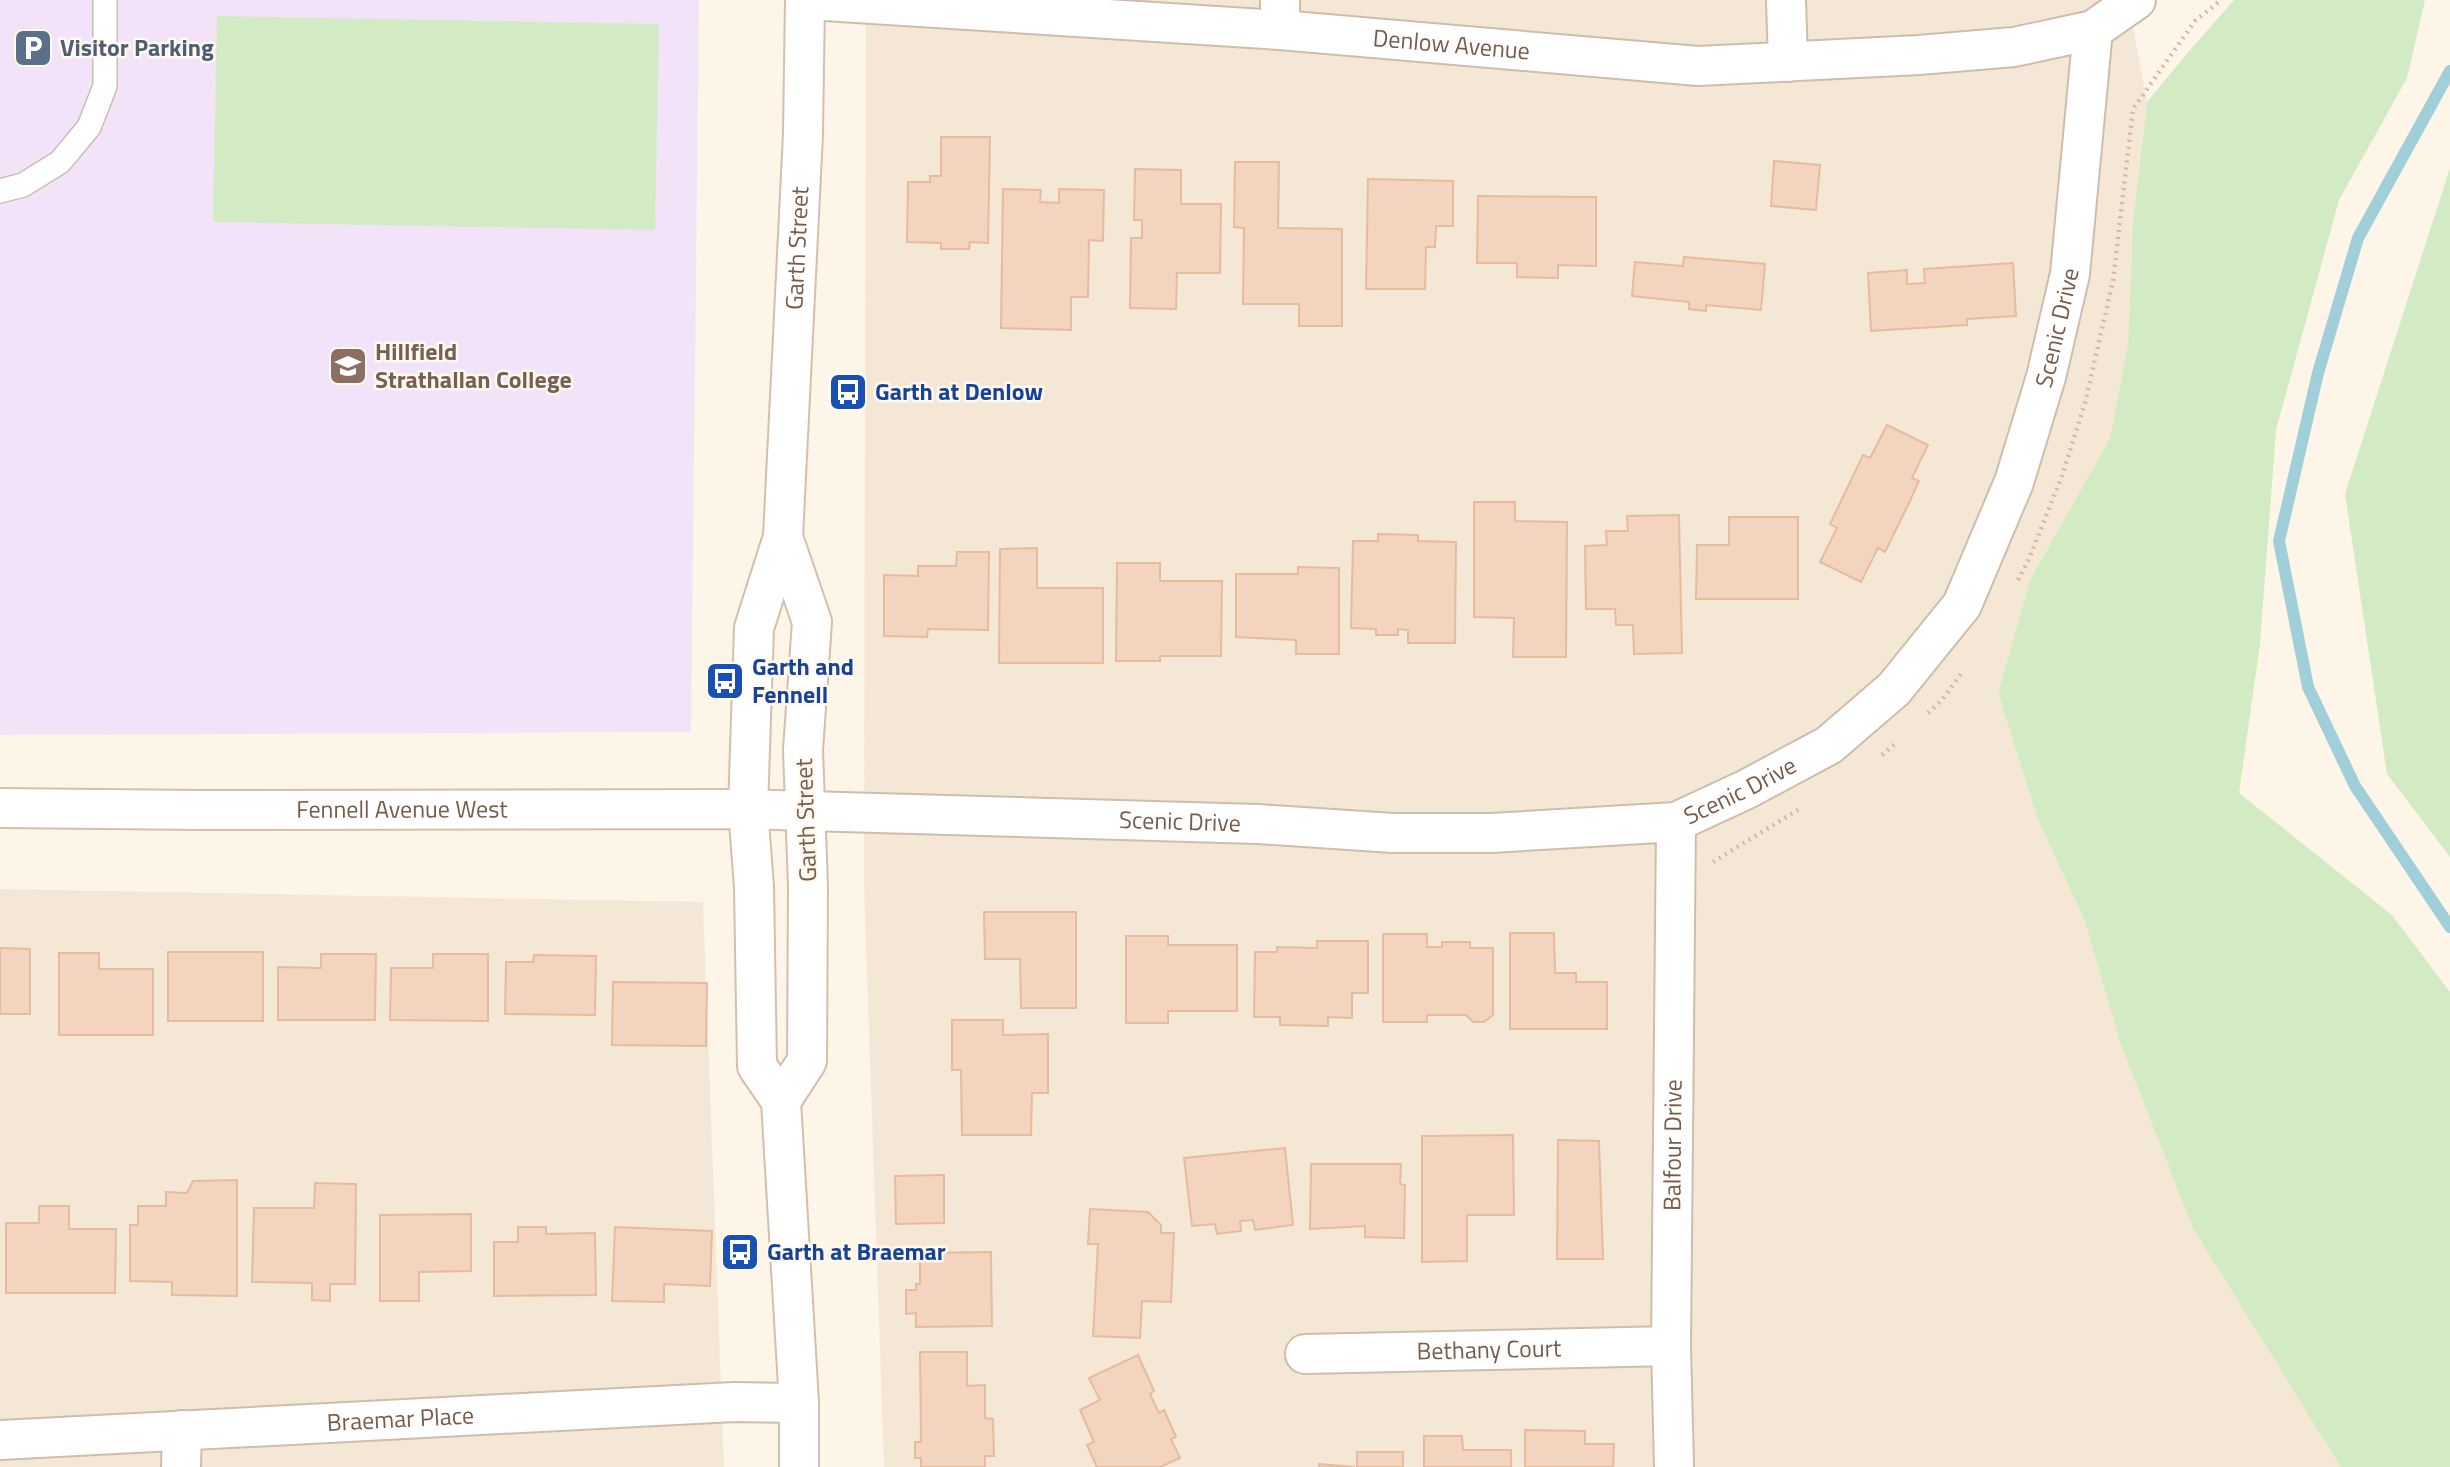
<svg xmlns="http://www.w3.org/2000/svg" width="2450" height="1467" font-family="'Titillium Web',sans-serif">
	<rect width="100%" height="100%" fill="#fdf5e7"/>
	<path fill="#f5e7d5" d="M866 0H2128L2147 102 2133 221 2128 344 2110 438 2030 580 1998 693 2038 820 2084 919 2120 1042 2341 1467H884L864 886Z
		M0 889 703 902 724 1467H0Z"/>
	<path fill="#f2e3f9" d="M0 0H699L691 732 0 735Z"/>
	<path fill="#d3ebc4" d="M2234 0H2425L2407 78 2339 200 2276 430 2260 644 2239 793 2392 915 2450 992V1467H2341L2193 1228 2120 1042 2084 919 2038 820 1998 693 2030 580 2110 438 2128 344 2133 221 2147 102 2190 50Z
		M217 16 659 24 655 230 213 222Z
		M2450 168V857L2387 774 2345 494Z"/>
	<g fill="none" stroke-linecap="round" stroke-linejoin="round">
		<path stroke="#a0cfd9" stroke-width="12" d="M2450 71 2358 238 2318 373 2279 541 2308 687 2355 786 2450 927"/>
	</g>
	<path fill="#f3d4be" stroke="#e6bb9e" stroke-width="2" d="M941 137H990L988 243 970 242 969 249H941V243L907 242 908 182H930V176H941Z
		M1774 161 1820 165 1816 210 1771 206Z
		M1235 162H1279L1278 228 1342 229V326H1299V304H1243L1244 228 1234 227Z
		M1135 169 1181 170V204H1221L1220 273H1177L1176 309 1130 308 1131 238H1142V220H1134Z
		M1368 179 1453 181V226H1436L1435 247H1426L1425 289H1366Z
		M1003 189 1041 190 1040 202 1059 203V189L1104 190 1103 241 1089 240 1088 297H1071V330L1001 328Z
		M1478 196 1596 197V266L1558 265V278L1517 277V263H1477Z
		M1684 257 1765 264 1761 310 1706 305V311L1689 309V302L1632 296 1635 262 1683 266Z
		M2013 263 2016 316 1967 319V325L1871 331 1868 273 1907 270V284L1925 283 1924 269Z
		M1887 425 1928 445 1912 478 1919 481 1909 503 1885 552 1878 548 1861 582 1820 562 1837 528 1830 524 1863 455 1870 458Z
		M1474 502H1515V521L1567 522 1566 657H1513L1514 618 1474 617Z
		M1679 515 1682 653 1634 654 1633 625H1616L1615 609H1586L1585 546 1607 545 1606 531H1628L1627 516Z
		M1729 517H1798V599H1696L1697 545H1729Z
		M1378 534 1418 535V541L1456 542 1455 643H1408V630L1398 629V635H1376V629L1351 628 1353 541H1378Z
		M1037 548V588H1103V663H999L1000 549Z
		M957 552H989L988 630 928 629 927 637 884 636V575L918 576V566H956Z
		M1117 563H1160V581H1222L1221 656H1160V661H1116Z
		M1298 567 1339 568V654H1296V640L1236 637V574H1298Z
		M984 912H1076V1008H1021L1020 959H985Z
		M1510 933H1554L1555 973H1576V982H1607V1029H1510Z
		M1383 934H1427V947H1442V942H1470V948H1493V1015L1484 1022H1473L1466 1015H1427V1022H1383Z
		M1126 936H1168V945H1237V1011H1168V1023H1126Z
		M1317 941H1368V993H1352V1018L1328 1017V1026L1280 1025V1017H1254L1255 952H1277V947L1317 948Z
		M0 948 30 949V1014H0Z
		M168 952H263V1021H168Z
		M59 953H99V969H153V1035H59Z
		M321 954H376L375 1020H278V967L321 968Z
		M433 954H488V1021L390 1020 391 968H433Z
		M534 955 596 956 595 1015 505 1014 506 962H533Z
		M613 982 707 983 706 1046 612 1045Z
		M952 1020H1003V1035L1048 1034V1093H1032L1031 1135H962L961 1070H952Z
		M1513 1135 1514 1215H1467V1261L1422 1262V1136Z
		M1558 1140 1599 1141 1603 1259H1557Z
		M1285 1148 1293 1225 1255 1230 1253 1220 1240 1221 1241 1231 1217 1234 1215 1224 1192 1226 1184 1158Z
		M1311 1164H1401L1400 1184 1405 1185 1404 1238 1365 1237V1226L1310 1229Z
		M944 1175V1223L896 1224 895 1176Z
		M237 1180V1296L172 1295V1282L130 1281V1225H138V1206H166V1192L187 1193 193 1181Z
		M315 1183 356 1184 355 1284H330V1301L312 1300V1283L252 1282 254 1208H314Z
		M39 1206H69V1229H116L115 1293H6V1223H39Z
		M1090 1209 1148 1212 1161 1225V1233H1174L1171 1302 1142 1301 1140 1338 1093 1336 1098 1244H1088Z
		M471 1214V1271L419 1272V1301H380V1215Z
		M518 1227H546V1234L595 1233 596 1295 494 1296V1242H518Z
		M615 1227 712 1231 710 1286 664 1284V1302L612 1301Z
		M991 1252 992 1326 916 1327V1313L906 1314V1290H916V1284H920V1253Z
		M920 1352H967V1386L985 1385V1418L993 1419 994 1456H985V1467H921V1458H915V1442H921Z
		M1138 1355 1154 1391 1150 1394 1159 1413 1164 1410 1176 1437 1171 1439 1180 1458 1160 1467H1097L1087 1445 1094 1442 1080 1410 1100 1400 1089 1378Z
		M1525 1430 1585 1431V1444H1614L1613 1467H1525Z
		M1424 1436H1462L1463 1450H1511V1467H1424Z
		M1357 1452H1403V1467H1357Z
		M1319 1464 1355 1467H1319Z"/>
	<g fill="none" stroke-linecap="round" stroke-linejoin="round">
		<defs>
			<path id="service" d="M0 191 23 185 60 162 89 127 105 86V0"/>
			<g id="minor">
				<path d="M1786 0 1788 62"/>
				<path d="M1280 30V0"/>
				<path id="s1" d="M1305 1354 1671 1346"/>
				<path id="s2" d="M0 1440 734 1402 799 1403"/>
				<path d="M181 1467 182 1430"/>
				<path id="s3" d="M1674 1467 1671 1346 1676 822"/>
			</g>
			<g id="tertiary">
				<path id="s4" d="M809 0 1280 30 1698 66 1919 55 2014 47 2093 30 2136 0"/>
				<path id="s5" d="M806 811 1258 824 1393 833H1491L1676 822 1747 789 1829 745 1894 689 1962 605 2014 482 2046 377 2070 274 2093 30"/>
			</g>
			<g id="secondary">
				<path id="s6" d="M0 808 201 810 748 809 806 811"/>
				<path d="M781 1101 807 1061 808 886 803 750 812 622 783 537"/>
				<path id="s7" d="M799 1467V1403L781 1101 757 1066 754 887 748 809 754 628 783 537 803 134 805 0"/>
			</g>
		</defs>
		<use href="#service" stroke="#cfbdac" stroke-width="26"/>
		<use href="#minor" stroke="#cfbdac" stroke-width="42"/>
		<use href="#tertiary" stroke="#cfbdac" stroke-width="42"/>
		<use href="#secondary" stroke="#d5bfac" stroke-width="42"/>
		<path stroke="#d8b7a0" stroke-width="4.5" stroke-dasharray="2 5" stroke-linecap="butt" d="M2018 580 2029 559 2062 476 2085 403 2113 281 2133 109 2195 21 2221 0
			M1928 713 1942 700 1963 671
			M1882 755 1896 743
			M1713 862 1801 808"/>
		<use href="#service" stroke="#fff" stroke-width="23"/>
		<use href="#minor" stroke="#fff" stroke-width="38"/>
		<use href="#tertiary" stroke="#fff" stroke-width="38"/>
		<use href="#secondary" stroke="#fff" stroke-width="38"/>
	</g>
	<defs>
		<symbol id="parking-square" viewBox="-11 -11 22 22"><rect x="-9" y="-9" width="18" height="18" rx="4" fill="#5c6f8a" stroke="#fff9ee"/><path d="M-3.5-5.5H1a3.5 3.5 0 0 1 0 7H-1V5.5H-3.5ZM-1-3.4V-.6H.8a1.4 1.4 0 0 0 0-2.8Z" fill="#fff"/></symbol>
		<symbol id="school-square" viewBox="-11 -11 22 22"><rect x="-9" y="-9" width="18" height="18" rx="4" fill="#8d6e63" stroke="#fff9ee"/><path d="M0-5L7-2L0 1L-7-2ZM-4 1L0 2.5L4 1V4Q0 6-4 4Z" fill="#fff"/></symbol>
		<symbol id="bus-square" viewBox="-11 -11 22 22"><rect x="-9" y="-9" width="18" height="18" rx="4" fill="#1a4fb4" stroke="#fff9ee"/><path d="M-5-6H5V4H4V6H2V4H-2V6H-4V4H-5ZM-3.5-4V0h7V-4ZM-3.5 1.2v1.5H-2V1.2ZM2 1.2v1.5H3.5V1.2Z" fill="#fff"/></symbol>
	</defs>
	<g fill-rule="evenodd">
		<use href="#parking-square" x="11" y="26" width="44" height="44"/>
		<use href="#school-square" x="326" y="344" width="44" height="44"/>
		<use href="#bus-square" x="826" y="370" width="44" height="44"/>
		<use href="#bus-square" x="703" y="659" width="44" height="44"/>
		<use href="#bus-square" x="718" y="1230" width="44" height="44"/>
	</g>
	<g text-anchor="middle" stroke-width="5" stroke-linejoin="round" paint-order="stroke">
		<g font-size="24" fill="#785b4a" stroke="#fff9ee">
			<text dy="8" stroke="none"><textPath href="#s4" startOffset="644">Denlow Avenue</textPath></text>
			<text dy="8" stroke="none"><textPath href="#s7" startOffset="1232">Garth Street</textPath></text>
			<text dy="8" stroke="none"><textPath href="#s5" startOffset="1530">Scenic Drive</textPath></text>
			<text dy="8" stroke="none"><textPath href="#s5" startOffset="942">Scenic Drive</textPath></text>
			<text dy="8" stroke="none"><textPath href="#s6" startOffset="402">Fennell Avenue West</textPath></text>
			<text transform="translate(806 820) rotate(-92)" y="8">Garth Street</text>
			<text dy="8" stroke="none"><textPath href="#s5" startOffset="374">Scenic Drive</textPath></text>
			<text dy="8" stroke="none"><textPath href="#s3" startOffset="322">Balfour Drive</textPath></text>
			<text dy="8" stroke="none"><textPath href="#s1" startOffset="184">Bethany Court</textPath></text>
			<text dy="8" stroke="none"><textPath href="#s2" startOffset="401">Braemar Place</textPath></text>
		</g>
		<g font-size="24" font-weight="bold" fill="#4e5e75" stroke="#fff9ee" text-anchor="start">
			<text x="60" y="56">Visitor Parking</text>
		</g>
		<g font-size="24" font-weight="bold" fill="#785e54" stroke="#fff9ee" text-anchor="start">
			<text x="375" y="360">Hillfield<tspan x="375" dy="28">Strathallan College</tspan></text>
		</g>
		<g font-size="24" font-weight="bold" fill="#164399" stroke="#fff9ee" text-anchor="start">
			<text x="875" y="400">Garth at Denlow</text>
			<text x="752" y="675">Garth and<tspan x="752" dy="28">Fennell</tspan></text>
			<text x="767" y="1260">Garth at Braemar</text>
		</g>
	</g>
</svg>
